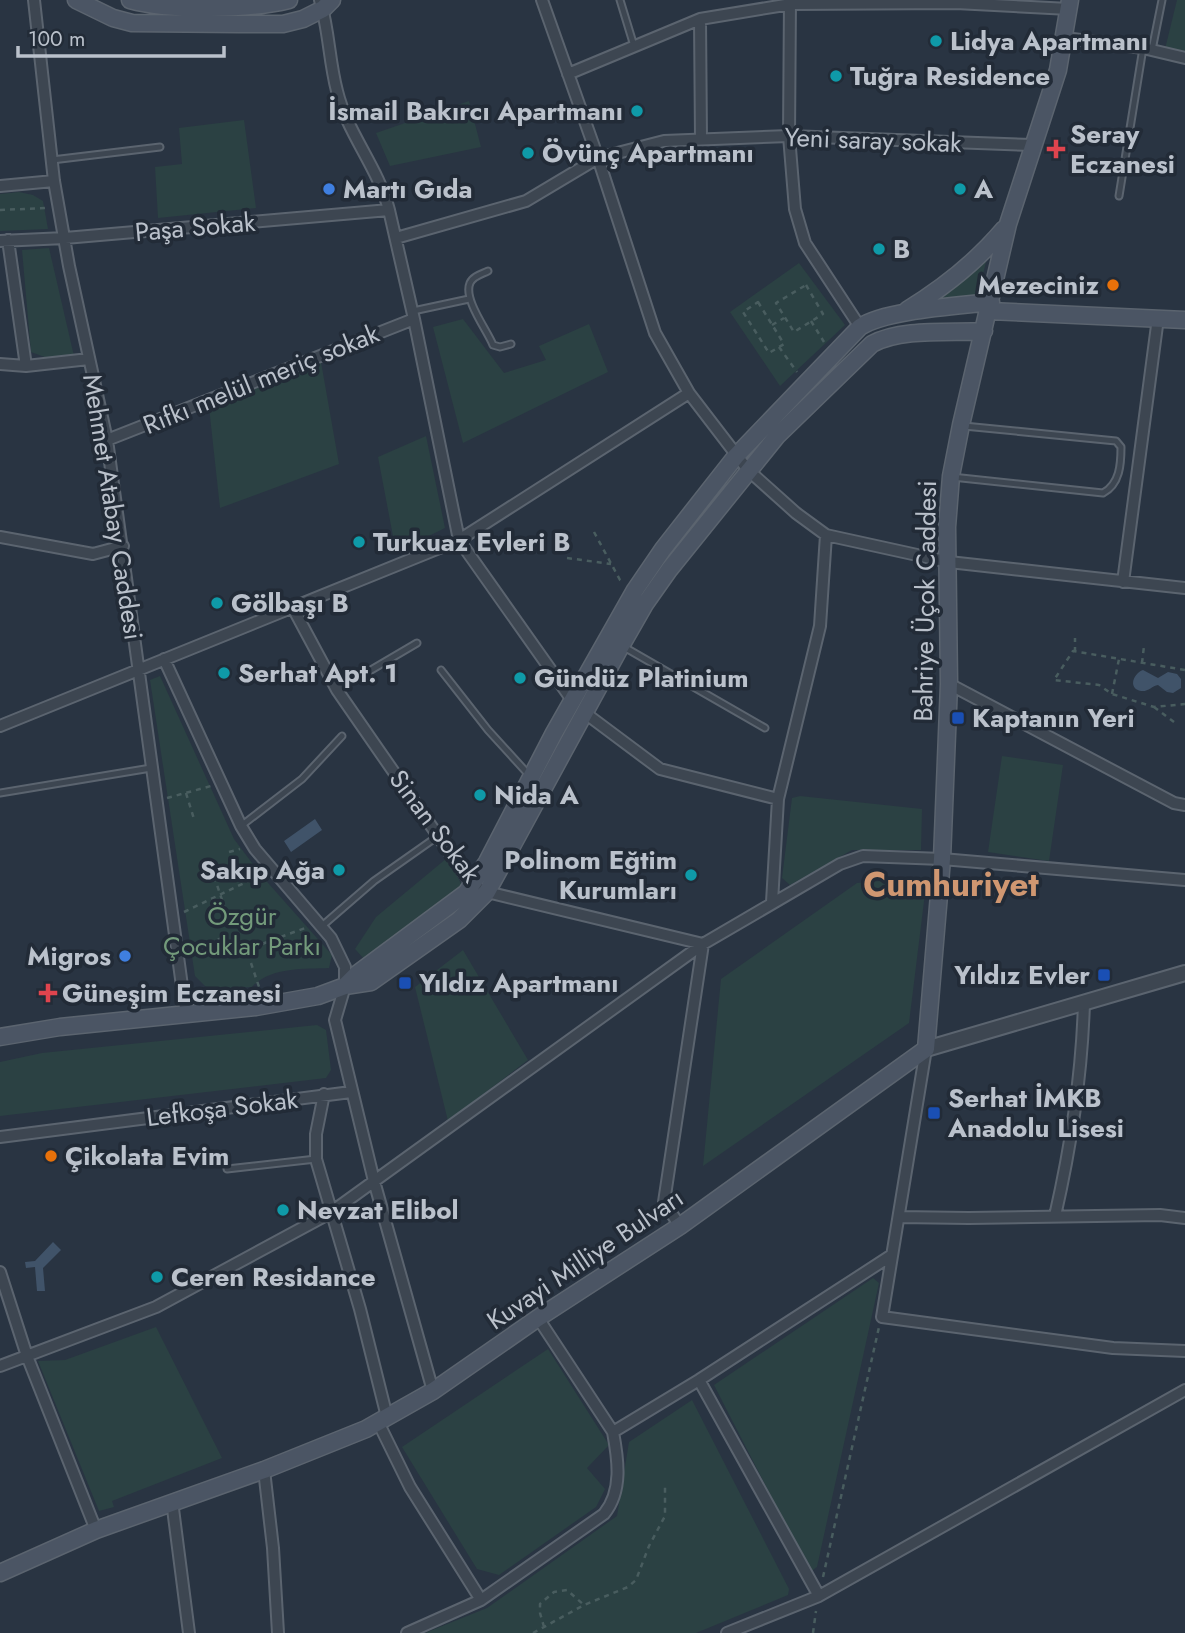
<svg xmlns="http://www.w3.org/2000/svg" width="1185" height="1633" font-family="Jost,sans-serif">
	<rect width="100%" height="100%" fill="#293442"/>
	<path fill="#2b4143" d="M1177 0H1185V53L1165 49Z
		M469 101 481 147 390 166 376 133Z
		M244 120 256 208 158 218 155 167 182 164 179 128Z
		M19 192 33 195 43 201 48 229 0 231V194Z
		M49 248 74 356 50 359 31 352 22 250Z
		M988 254 978 294 927 303Z
		M799 263 845 325 780 386 730 312Z
		M463 319 504 373 546 360 539 346 589 324 608 372 463 443 433 327Z
		M321 362 339 464 220 508 209 407Z
		M426 436 445 528 396 552 378 457Z
		M160 676 234 839 261 875 332 955 329 968C304 969 270 967 252 987L208 989 195 976 150 680Z
		M1002 756 1063 765 1049 861 988 852Z
		M800 796 922 809 921 850H852L790 885 782 878 792 798Z
		M447 858 463 887 365 960 355 949 376 917Z
		M927 877 909 1023 703 1166 721 979 857 883Z
		M463 950 528 1060 448 1121 415 987Z
		M317 1025 326 1030 331 1070 326 1078 0 1116V1062L42 1053Z
		M873 1278 879 1283 817 1567 810 1572 714 1385Z
		M156 1327 222 1458 112 1501 114 1507 99 1511 38 1361 65 1360Z
		M548 1349 609 1445 587 1468 605 1489 596 1507 499 1575 477 1569 402 1447Z
		M692 1400 789 1589 788 1595 696 1633H425L487 1608 617 1516 629 1442Z"/>
	<path fill="#405369" d="M1143 670 1158 678 1168 672 1177 674 1181 679V688L1173 693 1167 692 1158 685C1152 686 1148 692 1141 691 1127 688 1134 673 1143 670Z
		M315 819 322 830 291 852 284 841Z
		M53 1242 61 1250 43 1268 45 1291H37L35 1267 26 1268 25 1262 35 1261Z"/>
	<g fill="none" stroke-linecap="round" stroke-linejoin="round">
		<defs>
			<path id="service" d="M620 0 634 46
				M1152 50 1162 0
				M52 160 160 147
				M1119 196 1143 48
				M488 271C482 274 473 276 470 283 463 299 487 330 493 345L500 347 511 344
				M413 311 469 299
				M952 477 1103 493C1120 484 1121 464 1121 447L1116 441 964 426
				M624 647 765 728
				M441 670 488 730 529 775
				M337 690 417 643
				M0 793 151 768
				M241 826 302 779 342 736
				M322 926 374 881 438 836
				M227 1169 316 1159"/>
			<path id="minor" d="M34 0 54 181 69 266 107 440 186 1015
				M320 0C329 30 329 61 337 91 347 133 378 167 389 210L414 319 459 540 572 700
				M542 0 598 158 655 333 689 393 748 470 796 513 826 535 949 562 1185 588
				M790 0 789 136 795 209 805 243 860 327
				M700 19 701 139
				M1065 38 1143 48 1185 58
				M568 74 700 19 791 4 956 3 1069 9
				M0 186 54 181
				M396 238 526 201 598 158 664 141 789 136 1032 145
				M8 240 26 366
				M0 241 65 238 389 210
				M0 364 26 366 89 359
				M107 440 414 319
				M0 537 93 554 123 546
				M1123 582 1158 318
				M293 608 337 690 472 885 487 892 703 944 664 1202 680 1226
				M164 659 241 826 255 849 331 938 345 967V986L335 1020 374 1181 433 1391
				M949 684 1174 803 1185 805
				M585 713 660 769 778 799
				M0 726 459 540 689 393
				M772 902 778 799 820 626 826 535
				M926 1049 882 1317 1113 1348 1185 1351
				M324 1094 316 1134V1159L360 1309 387 1417
				M0 1137 351 1092
				M1055 1216C1071 1146 1082 1074 1084 1002
				M899 1217 969 1218 1160 1215 1185 1218
				M0 1272 27 1356 96 1530
				M538 1318 613 1432
				M0 1366 156 1307 330 1213 703 944 840 864 863 856 942 859 1185 880
				M699 1380 819 1596
				M378 1422 410 1487 481 1600
				M264 1470 273 1548 278 1633
				M172 1501 189 1633
				M407 1633 481 1600 604 1514C623 1491 618 1459 613 1432L699 1380 892 1255
				M727 1633 819 1596 1185 1390"/>
			<path id="tertiary" d="M926 1049 1185 973"/>
			<path id="secondary" d="M76 0 113 18 132 23 239 24H283L303 19 323 9 332 0
				M130 0C169 11 249 10 289 0
				M907 310C943 288 977 261 1004 229
				M989 311 1185 320
				M345 986 357 974 466 893 487 862 554 733 635 590 663 549 736 456 860 327C885 310 958 306 991 302
				M0 1037 60 1027 256 1007 318 996 345 986 371 982 459 920 487 892 621 646 645 604 669 570 777 436 872 344C901 328 950 333 984 331
				M0 1573 96 1530 264 1470 366 1429 387 1417 433 1391 538 1318 680 1226 926 1049 942 859 949 684 947 527 951 476 961 425 1008 224 1058 70 1070 0"/>
		</defs>
		<use href="#service" stroke="#5b646f" stroke-width="9"/>
		<use href="#minor" stroke="#5b646f" stroke-width="14"/>
		<use href="#tertiary" stroke="#5b646f" stroke-width="18"/>
		<use href="#secondary" stroke="#5b646f" stroke-width="19"/>
		<path stroke="#495d5f" stroke-width="2.5" stroke-dasharray="5 5" stroke-linecap="butt" d="M0 210 46 208
			M806 285 823 314 794 332 776 303Z
			M758 302 784 344 769 353 743 312Z
			M811 321 824 342
			M772 325 784 318
			M779 347 797 372
			M594 532 620 580 624 583
			M567 558 611 564
			M1075 652V638
			M1142 663 1144 646
			M1185 670 1073 651 1054 680 1099 685 1112 694 1154 707 1185 704
			M1112 694 1119 659
			M1154 707 1174 722
			M186 793 194 819
			M167 798 211 786
			M229 852 240 849
			M211 867 228 918
			M184 912 263 874
			M262 944 305 928
			M189 948 226 937
			M251 963 259 987
			M823 1577 879 1327
			M544 1627 540 1613V1604L554 1592 567 1590 584 1605
			M533 1633 584 1605 628 1587 636 1580 649 1546 665 1516V1484
			M813 1633 816 1611"/>
		<use href="#service" stroke="#3d4651" stroke-width="5"/>
		<use href="#minor" stroke="#3d4651" stroke-width="10"/>
		<use href="#tertiary" stroke="#3d4651" stroke-width="14"/>
		<use href="#secondary" stroke="#4b5564" stroke-width="16"/>
	</g>
	<g fill="#0f9aa8" stroke="#222b37" stroke-width="2.5">
		<circle cx="936" cy="41" r="7"/>
		<circle cx="836" cy="76" r="7"/>
		<circle cx="637" cy="111" r="7"/>
		<circle cx="528" cy="153" r="7"/>
		<circle cx="960" cy="189" r="7"/>
		<circle cx="879" cy="249" r="7"/>
		<circle cx="359" cy="542" r="7"/>
		<circle cx="217" cy="603" r="7"/>
		<circle cx="224" cy="673" r="7"/>
		<circle cx="520" cy="678" r="7"/>
		<circle cx="480" cy="795" r="7"/>
		<circle cx="339" cy="870" r="7"/>
		<circle cx="691" cy="875" r="7"/>
		<circle cx="283" cy="1210" r="7"/>
		<circle cx="157" cy="1277" r="7"/>
	</g>
	<g fill="#e0444e" stroke="#222b37" stroke-width="2.5">
		<path d="M1052.5 138.5h7v7h7v7h-7v7h-7v-7h-7v-7h7z"/>
		<path d="M44.5 982.5h7v7h7v7h-7v7h-7v-7h-7v-7h7z"/>
	</g>
	<g fill="#3f7fe0" stroke="#222b37" stroke-width="2.5">
		<circle cx="329" cy="189" r="7"/>
		<circle cx="125" cy="956" r="7"/>
	</g>
	<g fill="#e8710a" stroke="#222b37" stroke-width="2.5">
		<circle cx="1113" cy="285" r="7"/>
		<circle cx="51" cy="1156" r="7"/>
	</g>
	<g fill="#1a4fb4" stroke="#222b37" stroke-width="2.5">
		<rect x="951" y="711" width="14" height="14" rx="3.5"/>
		<rect x="1097" y="968" width="14" height="14" rx="3.5"/>
		<rect x="398" y="976" width="14" height="14" rx="3.5"/>
		<rect x="927" y="1106" width="14" height="14" rx="3.5"/>
	</g>
	<g text-anchor="middle" stroke-width="7" stroke-linejoin="round" paint-order="stroke">
		<g font-size="26" font-weight="bold" fill="#bac1cb" stroke="#222b37" text-anchor="start">
			<text x="950" y="50">Lidya Apartmanı</text>
			<text x="850" y="85">Tuğra Residence</text>
			<text x="623" y="120" text-anchor="end">İsmail Bakırcı Apartmanı</text>
			<text x="1070" y="143">Seray<tspan x="1070" dy="30">Eczanesi</tspan></text>
			<text x="542" y="162">Övünç Apartmanı</text>
			<text x="343" y="198">Martı Gıda</text>
			<text x="974" y="198">A</text>
			<text x="893" y="258">B</text>
			<text x="1099" y="294" text-anchor="end">Mezeciniz</text>
			<text x="373" y="551">Turkuaz Evleri B</text>
			<text x="231" y="612">Gölbaşı B</text>
			<text x="238" y="682">Serhat Apt. 1</text>
			<text x="534" y="687">Gündüz Platinium</text>
			<text x="972" y="727">Kaptanın Yeri</text>
			<text x="494" y="804">Nida A</text>
			<text x="677" y="869" text-anchor="end">Polinom Eğtim<tspan x="677" dy="30">Kurumları</tspan></text>
			<text x="325" y="879" text-anchor="end">Sakıp Ağa</text>
			<text x="111" y="965" text-anchor="end">Migros</text>
			<text x="1090" y="984" text-anchor="end">Yıldız Evler</text>
			<text x="419" y="992">Yıldız Apartmanı</text>
			<text x="62" y="1002">Güneşim Eczanesi</text>
			<text x="948" y="1107">Serhat İMKB<tspan x="948" dy="30">Anadolu Lisesi</tspan></text>
			<text x="65" y="1165">Çikolata Evim</text>
			<text x="297" y="1219">Nevzat Elibol</text>
			<text x="171" y="1286">Ceren Residance</text>
		</g>
		<g font-size="26" fill="#bac1cb" stroke="#222b37">
			<text transform="translate(873 140) rotate(2)" y="9">Yeni saray sokak</text>
			<text transform="translate(195 227) rotate(-5)" y="9">Paşa Sokak</text>
			<text transform="translate(261 379) rotate(-22)" y="9">Rıfkı melül meriç sokak</text>
			<text transform="translate(113 507) rotate(81)" y="9">Mehmet Atabay Caddesi</text>
			<text transform="translate(925 601) rotate(-89)" y="9">Bahriye Üçok Caddesi</text>
			<text transform="translate(435 826) rotate(53)" y="9">Sinan Sokak</text>
			<text transform="translate(222 1108) rotate(-7)" y="9">Lefkoşa Sokak</text>
			<text transform="translate(585 1259) rotate(-34)" y="9">Kuvayi Milliye Bulvarı</text>
		</g>
		<g font-size="26" fill="#739a7b" stroke="#222b37">
			<text x="242" y="925">Özgür<tspan x="242" dy="30">Çocuklar Parkı</tspan></text>
		</g>
		<g font-size="33" font-weight="bold" fill="#d09771" stroke="#222b37">
			<text x="951" y="896">Cumhuriyet</text>
		</g>
	</g>
	<path d="M18 46v10h206v-10" fill="none" stroke="#bac1cb" stroke-width="3.5"/>
	<text x="28" y="46" font-size="21" fill="#bac1cb" stroke="#222b37" stroke-width="5" paint-order="stroke">100 m</text>
</svg>
